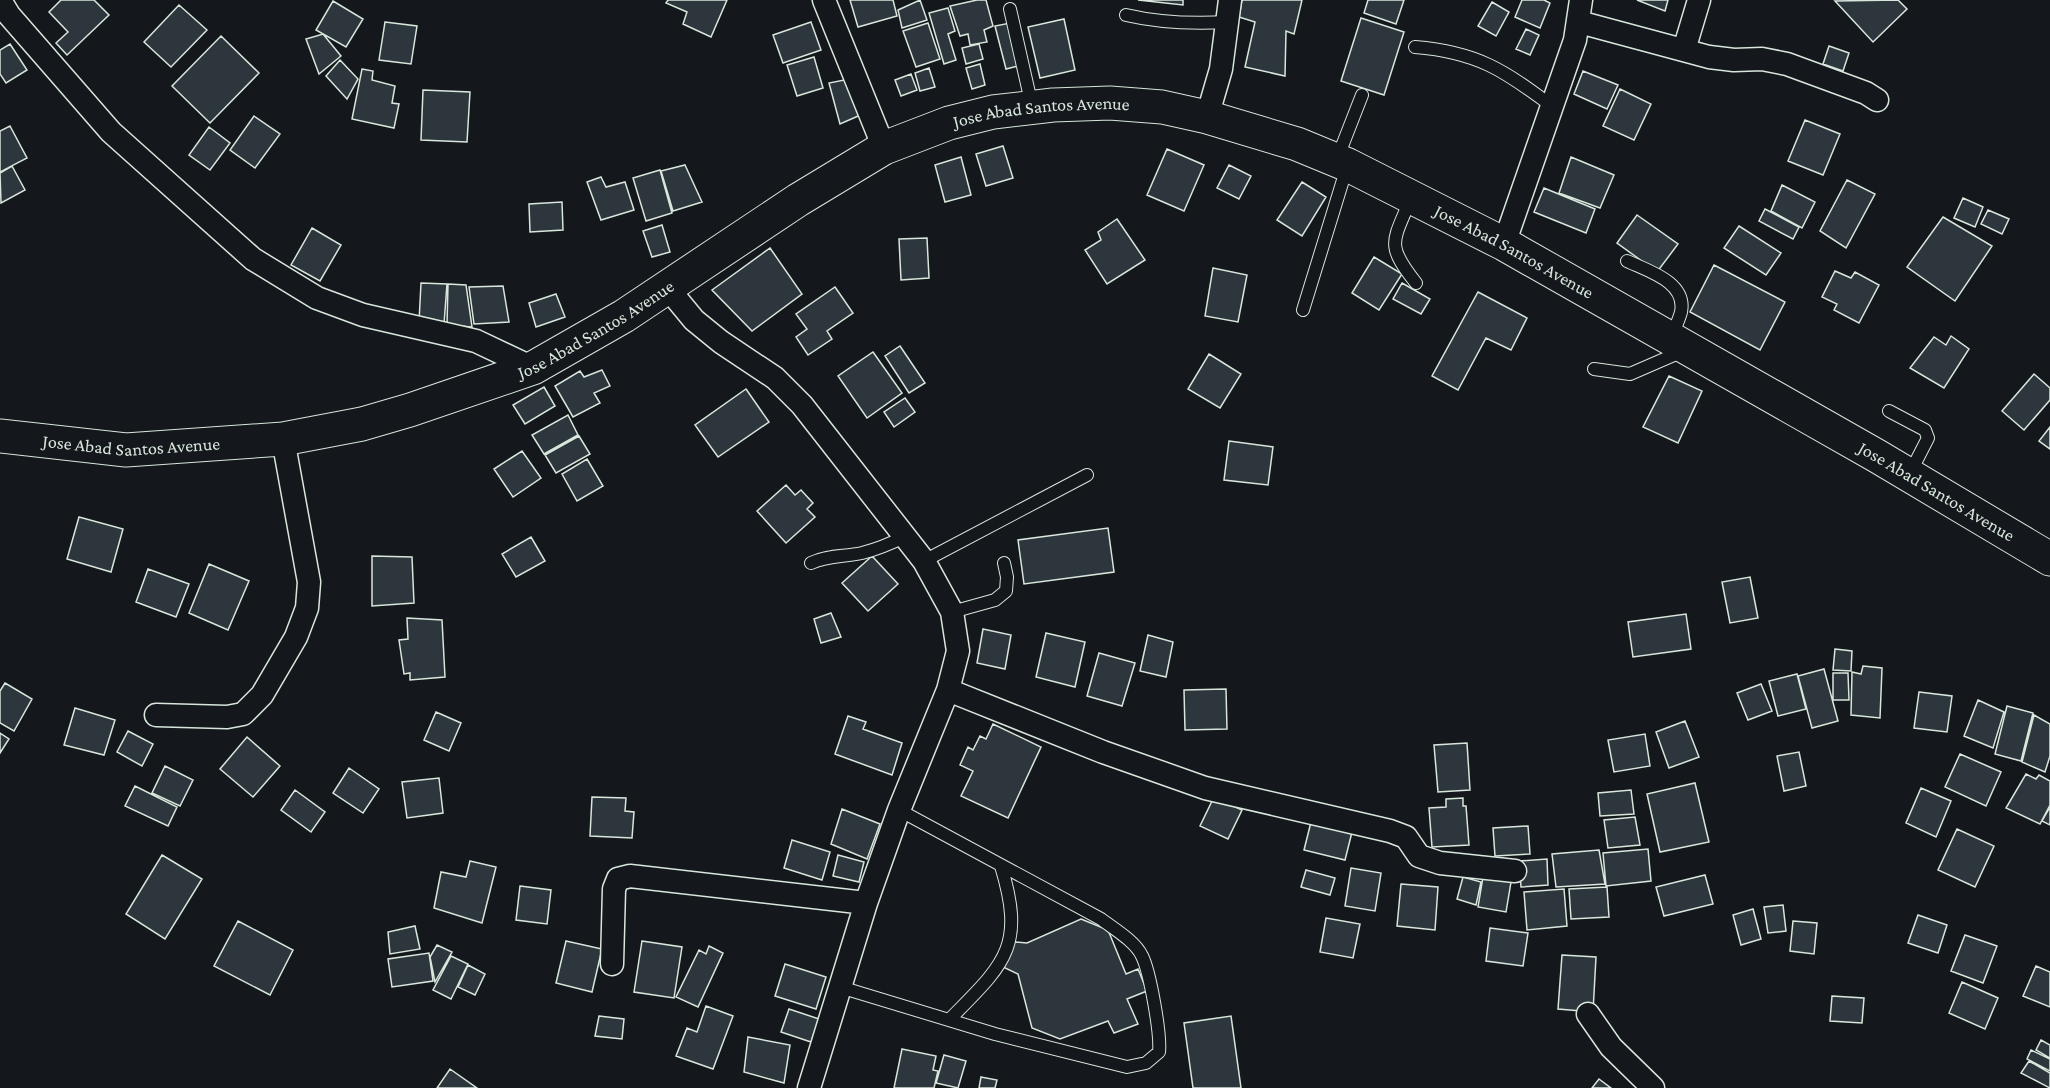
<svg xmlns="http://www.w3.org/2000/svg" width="2050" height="1088" font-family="'Crimson Pro',serif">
	<rect width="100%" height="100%" fill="#14181c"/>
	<path fill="#2c363c" stroke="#d8e6dc" stroke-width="1.5" d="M61 0H94L109 15 67 55 56 43 68 32 49 12Z
		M668 0H727L711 37 683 24 687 12 666 3Z
		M850 0H893L897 16 858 27Z
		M920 0 927 20 902 28 898 10Z
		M977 0H986L993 26 984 30 987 42 970 45 968 34 960 36 950 6Z
		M1138 0H1183V5Z
		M1242 0H1302L1294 34 1286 31 1285 76 1245 67 1255 22 1239 17Z
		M1368 0H1404L1396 24 1364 13Z
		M1522 0H1544L1550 3 1540 28 1515 17Z
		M1637 0H1668L1665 11Z
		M1898 0 1907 9 1873 42 1835 1Z
		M333 1 363 19 346 47 316 30Z
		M1492 2 1509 12 1496 36 1478 26Z
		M179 5 207 30 171 67 144 42Z
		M948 8 955 31 948 34 956 60 944 64 929 13Z
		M1361 18 1404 32 1384 95 1341 81Z
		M1064 19 1075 70 1040 78 1028 27Z
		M385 22 417 26 411 64 379 60Z
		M811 22 821 50 783 63 773 35Z
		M928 23 940 59 916 67 903 31Z
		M1010 23 1022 65 1006 69 995 26Z
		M1526 29 1539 35 1530 55 1516 49Z
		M323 34 341 56 319 74 306 39Z
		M221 36 259 73 210 123 172 86Z
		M10 44 27 70 6 83 0 74V50Z
		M979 44 983 59 966 64 962 48Z
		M1829 46 1849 53 1843 71 1823 64Z
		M814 57 823 88 797 96 787 65Z
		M340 60 358 79 347 99 326 76Z
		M980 64 985 85 972 89 966 68Z
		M929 68 935 87 920 91 915 73Z
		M362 69 373 71 372 80 395 86 392 103 399 104 394 128 352 119Z
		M1583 71 1618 85 1607 109 1574 94Z
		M911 74 917 90 901 96 895 80Z
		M849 79 865 113 840 124 829 83Z
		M1620 89 1651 104 1634 140 1603 126Z
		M423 90 470 92 467 142 421 140Z
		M254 116 280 134 255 168 230 150Z
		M1805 120 1840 134 1823 175 1788 161Z
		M10 126 27 158 0 172V131Z
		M209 127 230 143 210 170 189 155Z
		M1003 146 1013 178 986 186 976 154Z
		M1167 149 1204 165 1184 211 1147 195Z
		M961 157 971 195 945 202 935 165Z
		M1571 157 1614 175 1600 208 1559 193Z
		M685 165 702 202 673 211 661 171Z
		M1229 165 1251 176 1239 199 1217 188Z
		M12 166 25 190 1 203 0 173Z
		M660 170 672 213 646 221 633 178Z
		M601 177 606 187 625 182 634 210 601 220 587 182Z
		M1847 180 1875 194 1846 248 1820 231Z
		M1302 182 1326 197 1302 236 1277 220Z
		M1782 185 1815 202 1802 228 1771 211Z
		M1544 188 1595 209 1586 233 1534 212Z
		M1963 198 1983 207 1975 227 1954 218Z
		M562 202 563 230 530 232 529 204Z
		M1765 209 1799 227 1793 239 1759 221Z
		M1988 210 2009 219 2002 234 1981 224Z
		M1637 215 1678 244 1657 272 1617 243Z
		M1943 217 1992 246 1955 301 1907 267Z
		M1117 219 1145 260 1107 284 1085 250 1101 240 1098 232Z
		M662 225 670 252 652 257 643 231Z
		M1739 226 1781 253 1766 275 1724 248Z
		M312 228 341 245 320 281 291 265Z
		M927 238 929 278 901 280 899 239Z
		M770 248 802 294 752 331 712 290Z
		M1374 257 1402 274 1379 310 1352 293Z
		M1714 265 1785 302 1760 350 1690 312Z
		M1213 268 1247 275 1238 322 1205 316Z
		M1835 271 1851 278 1855 272 1879 285 1859 323 1834 310 1837 304 1822 297Z
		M421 283 447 284 444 324 419 322Z
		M1402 283 1430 299 1421 314 1393 299Z
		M448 284 466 285 472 327 447 325Z
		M503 286 509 322 474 324 469 287Z
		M835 287 853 313 827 331 832 339 808 355 796 337 807 329 796 314Z
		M1478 292 1527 318 1511 350 1486 338 1458 390 1432 376Z
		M556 294 565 317 536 327 529 303Z
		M1951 336 1969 349 1944 388 1910 368 1934 337 1946 345Z
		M900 346 925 383 909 393 885 356Z
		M873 352 902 393 867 418 838 376Z
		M1209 354 1241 374 1220 408 1188 389Z
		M602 370 610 386 594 393 600 403 573 417 555 386 580 371 584 377Z
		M2034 374 2050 388V400L2024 430 2002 411Z
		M1669 376 1702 391 1678 443 1643 427Z
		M544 387 555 406 525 424 513 405Z
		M746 389 769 422 718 457 695 425Z
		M905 398 915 412 894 427 884 412Z
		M568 415 578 435 544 454 532 435Z
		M2050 427V449L2039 441Z
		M579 436 590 454 556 473 545 455Z
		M1229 441 1273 447 1268 485 1224 480Z
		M522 451 541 478 513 497 494 469Z
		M587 459 603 486 577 501 562 474Z
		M786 485 795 495 801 490 813 503 807 509 815 517 786 543 757 511Z
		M79 517 123 529 111 572 67 559Z
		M1108 528 1114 572 1024 584 1018 540Z
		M531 537 545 561 516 577 502 554Z
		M372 556 412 557 414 603 372 606Z
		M872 556 898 584 868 611 842 583Z
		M209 564 249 581 228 630 189 613Z
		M148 569 189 584 176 617 136 602Z
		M1750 577 1758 618 1730 623 1722 582Z
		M831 613 841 637 821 643 814 619Z
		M1686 614 1691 649 1633 657 1628 622Z
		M407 618 442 620 445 677 410 680V673L404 674 399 640 408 639Z
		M983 629 1011 635 1005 669 977 663Z
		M1046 633 1085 642 1075 687 1036 677Z
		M1148 635 1173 642 1166 677 1140 671Z
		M1835 649 1852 651 1851 671 1833 670Z
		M1099 653 1135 663 1122 706 1087 696Z
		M1863 666 1882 668 1880 718 1851 715 1852 672 1861 674Z
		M1824 669 1838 721 1812 728 1798 676Z
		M1833 673H1848L1849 700H1833Z
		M1797 674 1806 709 1778 716 1769 681Z
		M5 683 32 699 14 731 0 723V691Z
		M1761 684 1772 711 1748 720 1737 693Z
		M1226 689 1227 729 1185 730 1184 690Z
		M1919 692 1952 696 1947 732 1914 728Z
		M1978 700 2004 712 1993 748 1964 736Z
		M2007 706 2033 713 2021 761 1995 754Z
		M75 708 115 720 104 755 64 745Z
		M436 712 461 723 449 751 424 740Z
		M2034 715 2050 724V756L2045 772 2022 762Z
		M848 716 866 722 863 729 902 743 892 775 835 754Z
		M1685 721 1699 757 1669 768 1656 732Z
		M993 724 1041 747 1008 818 961 796 973 771 960 765 968 747 973 750 980 736 986 739Z
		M128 731 153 744 142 766 117 752Z
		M0 733 9 739 0 753Z
		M1645 734 1650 766 1614 772 1608 740Z
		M247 737 280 766 253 797 220 769Z
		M1467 743 1470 790 1438 792 1434 745Z
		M1799 752 1806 786 1784 791 1777 756Z
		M1960 754 2001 772 1986 806 1945 787Z
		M165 766 193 780 180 806 152 793Z
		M349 768 379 789 363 813 333 793Z
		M2026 774 2036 779 2039 775 2050 781V805L2040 824 2006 808Z
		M439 778 443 813 407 818 402 782Z
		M1695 783 1709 842 1660 852 1647 794Z
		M135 786 177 807 168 826 125 806Z
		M1921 788 1951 801 1936 837 1906 823Z
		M295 790 325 812 311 832 281 810Z
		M1631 790 1634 814 1600 816 1598 793Z
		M592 797 626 798 625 811 634 812 632 838 590 836Z
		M1214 797 1242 810 1228 839 1200 826Z
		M1463 798V806H1466L1469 845 1432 847 1429 808 1446 807V799Z
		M2050 807V825L2042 821Z
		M842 809 880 824 867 859 831 844Z
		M1635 817 1640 845 1608 848 1604 820Z
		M1311 822 1352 832 1345 860 1304 850Z
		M1528 826 1530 854 1495 856 1493 828Z
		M1957 829 1994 846 1975 887 1938 870Z
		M792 840 830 852 822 880 784 868Z
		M1648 849 1651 881 1606 886 1603 853Z
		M1599 850 1605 884 1556 887 1552 854Z
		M162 855 202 879 165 939 126 914Z
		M838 855 864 862 859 882 833 876Z
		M1547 859 1548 885 1521 887 1519 861Z
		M470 861 496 867 482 923 434 908 441 872 466 877Z
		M1351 868 1381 873 1375 911 1345 906Z
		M1306 870 1335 878 1330 895 1301 887Z
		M1705 875 1713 904 1664 916 1656 887Z
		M1463 877 1481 882 1476 905 1457 899Z
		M1483 877 1511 882 1506 912 1478 907Z
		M1401 884 1438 887 1435 930 1397 926Z
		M520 886 551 890 547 924 516 920Z
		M1607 887 1609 917 1571 919 1569 889Z
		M1564 889 1567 926 1527 930 1524 892Z
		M1783 905 1786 931 1768 933 1764 907Z
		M1753 909 1761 939 1741 945 1733 915Z
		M1918 915 1947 925 1938 953 1908 943Z
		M1326 918 1360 924 1353 958 1320 952Z
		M1081 919 1108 930 1126 974 1138 969 1147 991 1127 999 1138 1024 1114 1033 1108 1021 1060 1039 1032 1028 1018 974 1003 967 1015 942 1027 943Z
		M238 921 293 950 270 995 214 966Z
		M1793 921 1817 923 1814 954 1790 951Z
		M415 926 420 949 390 954 388 932Z
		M1490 928 1528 933 1523 966 1486 961Z
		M1965 935 1997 946 1983 983 1951 971Z
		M566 941 602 949 592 992 556 983Z
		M642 941 682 947 674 998 634 992Z
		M437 945 452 952 435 982 430 957Z
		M709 946 723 953 698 1007 676 997 699 950 706 954Z
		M429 953 433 981 392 987 388 959Z
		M1562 955 1596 957 1593 1012 1558 1009Z
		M451 956 468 964 451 999 433 990Z
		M785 964 826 977 816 1009 775 996Z
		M468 965 485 974 475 995 458 987Z
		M2036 966 2050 972V1007L2023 996Z
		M1962 982 1998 998 1985 1029 1949 1013Z
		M1832 996 1864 998 1862 1023 1830 1021Z
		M706 1006 733 1016 713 1069 676 1056 687 1028 697 1032Z
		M789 1009 819 1019 811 1042 781 1032Z
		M599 1016 624 1019 622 1039 595 1036Z
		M1231 1016 1241 1088H1193L1184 1023Z
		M748 1037 790 1045 784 1083 744 1072Z
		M2041 1040 2050 1045V1058L2036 1050Z
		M902 1049 936 1056 933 1070 938 1071 934 1088H894Z
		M2031 1050 2050 1059V1071L2027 1059Z
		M944 1055 966 1061 958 1088 936 1083Z
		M2029 1061 2050 1073V1088L2021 1073Z
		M450 1069 477 1088H437Z
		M981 1077 997 1080 995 1088H979Z
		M1599 1079 1611 1088H1592Z"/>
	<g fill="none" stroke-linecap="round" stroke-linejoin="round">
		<defs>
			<path id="service" d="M1010 9 1032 106
				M1126 15C1160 23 1193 24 1228 22
				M1415 47C1477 52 1504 70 1553 107
				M1337 159 1362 95
				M1411 198C1393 242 1385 244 1416 283
				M1627 261C1648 271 1687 282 1681 312 1679 320 1674 330 1671 338
				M1303 310 1347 167
				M1594 369 1630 374 1683 351
				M1889 411 1925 430 1928 438 1909 475
				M924 561 1087 475
				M811 563C828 555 844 557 862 553 878 549 892 543 906 536
				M952 612 995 600 1006 591 1007 577 1004 563
				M840 987 995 1034 1127 1067 1146 1063 1159 1052C1161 1034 1150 972 1142 956 1135 941 1114 929 1101 919L899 810
				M949 1020C1004 964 1026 948 1001 866"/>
			<path id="minor" d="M0 0 9 15 111 132 253 259 317 298 363 315 476 341 533 368
				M824 0 884 148
				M1579 22 1709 57 1734 60 1762 59 1787 64 1866 93 1877 100
				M1684 50 1699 0
				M1207 117 1221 69 1230 0
				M1504 244 1575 40 1581 0
				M666 286 694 320 721 342 775 378 802 405 924 561 952 612 958 651 948 690 899 810 866 903 809 1088
				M948 690 1103 752 1205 788 1390 831 1406 837 1419 856 1440 863 1515 871
				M156 715 227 717 243 714 262 695 296 637 307 608 309 582 283 439
				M612 964 614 889 618 879 630 876 866 903
				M1588 1014 1611 1047 1653 1088"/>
			<g id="trunk">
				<path id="s1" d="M0 436 126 450 283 439 362 424 410 410 533 368 624 316 798 200 884 148 949 123 993 112 1053 105 1110 103 1162 107 1207 117 1297 144 1348 165 1504 244 1877 456 2050 559"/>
			</g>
		</defs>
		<use href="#service" stroke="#d8e6dc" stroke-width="14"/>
		<use href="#minor" stroke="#d8e6dc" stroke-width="25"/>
		<use href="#trunk" stroke="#d8e6dc" stroke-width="35"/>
		<use href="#service" stroke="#14181c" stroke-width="12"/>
		<use href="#minor" stroke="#14181c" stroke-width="22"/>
		<use href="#trunk" stroke="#14181c" stroke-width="33"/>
	</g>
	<g text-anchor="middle" stroke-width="4.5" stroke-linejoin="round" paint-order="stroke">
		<g font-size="18" fill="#d8e6dc" stroke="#14181c">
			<text dy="6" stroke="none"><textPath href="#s1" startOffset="1122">Jose Abad Santos Avenue</textPath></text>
			<text dy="6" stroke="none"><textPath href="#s1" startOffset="1626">Jose Abad Santos Avenue</textPath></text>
			<text dy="6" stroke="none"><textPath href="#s1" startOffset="618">Jose Abad Santos Avenue</textPath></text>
			<text dy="6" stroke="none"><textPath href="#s1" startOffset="132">Jose Abad Santos Avenue</textPath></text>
			<text dy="6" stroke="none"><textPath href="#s1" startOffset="2112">Jose Abad Santos Avenue</textPath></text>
		</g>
	</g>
</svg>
